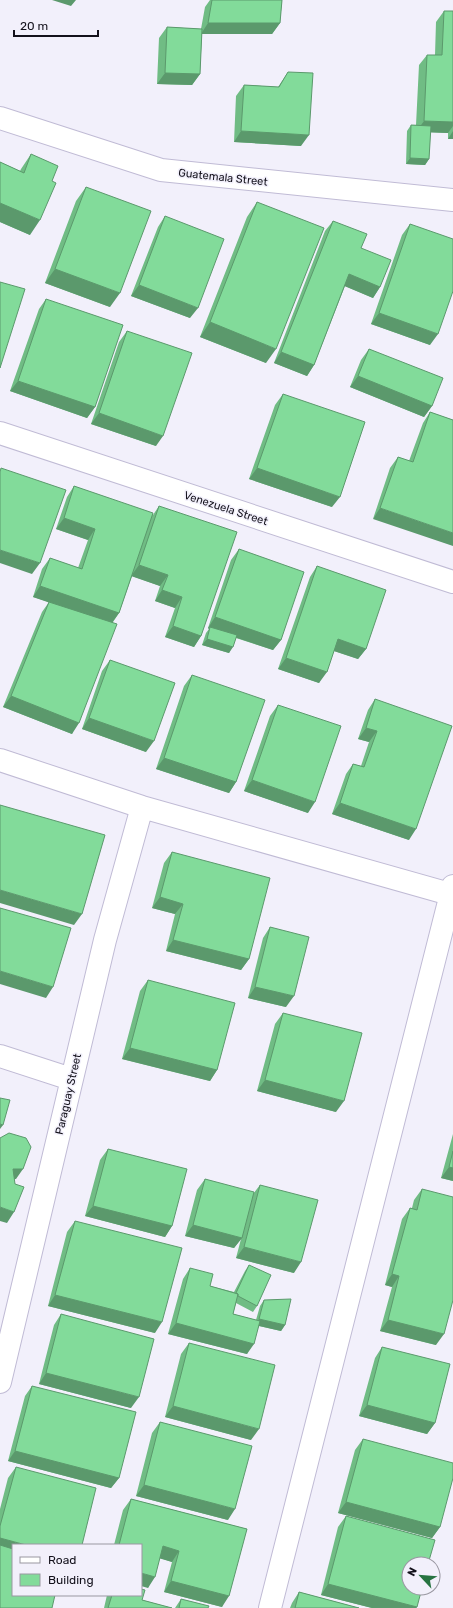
<svg xmlns="http://www.w3.org/2000/svg" width="453" height="1608" font-family="Rubik,sans-serif">
	<rect width="100%" height="100%" fill="#f2f0fb"/>
	<g fill="none" stroke-linecap="round" stroke-linejoin="round">
		<defs>
			<path id="minor" d="M0 118 161 170 453 200
				M0 433 453 582
				M0 760 142 807 453 895
				M0 1056 71 1079
				M0 1382 105 940 142 807
				M270 1608 453 886"/>
		</defs>
		<use href="#minor" stroke="#c0bbd5" stroke-width="24"/>
		<use href="#minor" stroke="#fff" stroke-width="22"/>
	</g>
	<path fill="#70bc84" d="M210 0H282L280 23 272 34H202L200 74 192 85 157 84 159 38 167 27 201 29 205 7Z
		M444 11H453V139H448V133L430 132 429 159 425 165 406 164 407 131 411 125H416L419 65 427 55H435L436 22Z
		M288 72 301 146 234 142 236 96 244 85 278 87Z
		M31 154 30 235 0 222V162L20 171 21 169Z
		M86 187 110 307 45 283 76 201Z
		M257 202 266 363 200 337 247 217Z
		M165 216 190 318 131 296 158 227Z
		M333 221 361 248 380 287 373 298 345 286 314 365 307 376 274 363 325 231Z
		M410 224 430 345 371 324 402 235Z
		M46 299 95 407 87 418 10 391 39 309Z
		M127 331 156 446 91 424 119 342Z
		M369 349 432 406 424 417 350 387 361 360Z
		M283 394 332 507 249 479 275 405Z
		M430 412 453 420 373 519 390 468 398 457 409 461 423 423Z
		M74 486 153 515 159 506 201 636 194 647 165 637 175 608 155 601 160 586 132 576 119 613 113 622 72 734 3 707 42 612 49 602 33 597 42 569 50 558 78 568 88 540 56 529 67 497Z
		M239 549 281 640 273 650 236 638 229 653 202 645 206 633 209 629 208 628 231 560Z
		M317 566 366 649 358 659 334 651 319 683 278 669 310 577Z
		M110 660 146 752 82 729 102 671Z
		M192 675 236 782 229 793 156 769 184 686Z
		M375 699 409 840 332 814 346 774 353 764 361 766 369 742 358 739 368 710Z
		M278 705 308 813 244 791 270 716Z
		M172 852 249 959 241 970 166 951 175 914 152 908 164 863Z
		M270 927 286 1007 248 998 263 938Z
		M148 980 217 1070 210 1081 122 1059 140 991Z
		M283 1013 336 1112 257 1091 275 1024Z
		M453 1134V1181L441 1178Z
		M108 1149 172 1226 165 1237 85 1216 100 1160Z
		M205 1179 253 1194 260 1185 294 1273 236 1258 241 1239 234 1248 185 1236 197 1190Z
		M422 1189 436 1345 380 1331 392 1287 385 1285 402 1219 410 1208H412L414 1200Z
		M75 1221 155 1333 48 1306 67 1232Z
		M249 1265 257 1306 253 1312 236 1303 233 1314 256 1320 260 1306 264 1300 285 1325 281 1331 259 1326 247 1354 168 1334 183 1279 190 1268 210 1286 234 1292 245 1271Z
		M61 1314 131 1408 39 1384 54 1325Z
		M189 1343 251 1440 165 1417 181 1354Z
		M382 1347 435 1423 427 1434 359 1416 375 1358Z
		M32 1386 119 1478 111 1488 8 1461 25 1396Z
		M160 1422 228 1520 136 1496 152 1433Z
		M363 1439 440 1527 432 1538 338 1513 355 1450Z
		M16 1467 13 1545 0 1608V1509L8 1478Z
		M131 1499 247 1529 222 1607 164 1592 172 1562 160 1558 148 1588 141 1545H114L123 1510Z
		M346 1516 417 1607 416 1608H372L321 1595 338 1527Z
		M299 1592 359 1608H290L292 1603Z
		M107 1595H141L142 1600 172 1608H104Z
		M181 1599 208 1608H175Z"/>
	<path fill="#5b996c" d="M52 0H76L71 6Z
		M208 23H280L272 34H201Z
		M165 73 200 74 192 85 157 84Z
		M424 121 453 122V126L448 133 416 132Z
		M241 131 309 135 301 146 234 142Z
		M453 131V139H448Z
		M410 158 429 159 425 165 406 164Z
		M0 203 40 220 30 235 0 222Z
		M55 269 120 293 110 307 45 283Z
		M349 274 380 287 373 298 342 285Z
		M139 285 198 308 190 318 131 296Z
		M379 313 438 334 430 345 371 324Z
		M210 322 276 349 266 363 200 337Z
		M281 352 314 365 307 376 274 363Z
		M358 376 432 406 424 417 350 387Z
		M18 381 95 407 87 418 10 391Z
		M99 413 163 436 156 446 91 424Z
		M257 468 340 497 332 507 249 479Z
		M380 508 453 533V546L373 519Z
		M64 518 95 529 88 540 56 529Z
		M0 550 40 563 32 574 0 563Z
		M139 565 168 575 160 586 131 576Z
		M40 586 119 613 111 624 33 597Z
		M162 590 182 597 175 608 155 601Z
		M215 617 281 640 273 650 210 629V627L209 629 208 628Z
		M173 626 201 636 194 647 165 637Z
		M207 639 233 647 229 653 202 645Z
		M338 639 366 649 358 659 331 650Z
		M286 658 327 672 319 683 278 669Z
		M11 696 79 723 72 734 3 707Z
		M89 718 154 741 146 752 82 729Z
		M366 728 377 731 369 742 358 739Z
		M164 758 236 782 229 793 156 769Z
		M252 780 315 802 308 813 244 791Z
		M340 803 416 829 409 840 332 814Z
		M0 890 82 914 74 925 0 903Z
		M160 897 183 904 175 914 152 908Z
		M173 940 249 959 241 970 166 951Z
		M0 971 53 987 46 998 0 984Z
		M255 987 294 996 286 1007 248 998Z
		M130 1048 217 1070 210 1081 122 1059Z
		M265 1080 344 1101 336 1112 257 1091Z
		M0 1124 3 1125 0 1129Z
		M449 1167 453 1168V1181L441 1178Z
		M13 1169H23L16 1179 6 1180Z
		M93 1206 172 1226 165 1237 85 1216Z
		M0 1207 14 1212 7 1223 0 1221Z
		M193 1225 242 1238 234 1248 185 1236Z
		M244 1247 301 1262 294 1273 236 1258Z
		M392 1274 399 1276 392 1287 385 1285Z
		M55 1295 162 1322 155 1333 48 1306Z
		M259 1319 285 1325 281 1331 255 1325Z
		M388 1320 444 1334 436 1345 380 1331Z
		M176 1323 254 1344 247 1354 168 1334Z
		M46 1373 139 1397 131 1408 39 1384Z
		M367 1405 435 1423 427 1434 359 1416Z
		M173 1406 259 1429 251 1440 165 1417Z
		M15 1451 119 1478 111 1488 8 1461Z
		M144 1485 235 1509 228 1520 136 1496Z
		M346 1502 440 1527 432 1538 338 1513Z
		M0 1538 26 1545H13V1554L0 1551Z
		M163 1546 179 1551 172 1562 155 1557Z
		M141 1573 155 1577 148 1588 141 1586Z
		M171 1581 229 1596 222 1607 164 1592Z
		M328 1584 417 1607 416 1608H372L321 1595Z"/>
	<path fill="#82db9a" stroke="#5b996c" d="M212 0H282L280 23H208Z
		M444 11H453V122L424 121 427 55H442Z
		M167 27 202 29 200 74 165 73Z
		M288 72 313 73 309 135 241 131 244 85 279 87Z
		M411 125 431 126 429 159 410 158Z
		M31 154 58 166 52 181 56 183 40 220 0 203V162L24 173Z
		M86 187 151 211 120 293 55 269Z
		M257 202 324 228 276 349 210 322Z
		M165 216 224 239 198 308 139 285Z
		M333 221 367 234 361 248 391 260 380 287 349 274 314 365 281 352Z
		M410 224 453 239V291L438 334 379 313Z
		M0 282 25 289 0 368Z
		M46 299 123 325 95 407 18 381Z
		M127 331 192 353 163 436 99 413Z
		M369 349 443 378 432 406 358 376Z
		M283 394 365 422 340 497 257 468Z
		M430 412 453 420V533L380 508 398 457 413 462Z
		M1 468 66 490 40 563 0 550V472Z
		M74 486 153 513 119 613 40 586 50 558 82 569 95 529 64 518Z
		M159 506 237 532 201 636 173 626 182 597 162 590 168 575 139 565Z
		M239 549 304 572 281 640 215 617Z
		M317 566 386 590 366 649 338 639 327 672 286 658Z
		M49 602 117 624 79 723 11 696Z
		M210 627 237 635 233 647 207 639Z
		M110 660 175 683 154 741 89 718Z
		M192 675 265 700 236 782 164 758Z
		M375 699 452 726 416 829 340 803 353 764 364 767 377 731 366 728Z
		M278 705 341 726 315 802 252 780Z
		M0 805 105 835 82 914 0 890Z
		M172 852 270 878 249 959 173 940 183 904 160 897Z
		M0 908 71 928 53 987 0 971Z
		M270 927 309 937 294 996 255 987Z
		M148 980 235 1003 217 1070 130 1048Z
		M283 1013 362 1033 344 1101 265 1080Z
		M0 1098 10 1100 3 1125 0 1124Z
		M9 1133 26 1138 31 1147 23 1169H13L15 1184 24 1187 14 1212 0 1207V1138Z
		M108 1149 187 1169 172 1226 93 1206Z
		M453 1151V1168L449 1167Z
		M205 1179 254 1192 242 1238 193 1225Z
		M260 1185 318 1200 301 1262 244 1247Z
		M422 1189 453 1197V1300L444 1334 388 1320 399 1276 392 1274 410 1208 417 1210Z
		M75 1221 182 1248 162 1322 55 1295Z
		M249 1265 271 1275 257 1306 238 1296V1294L236 1293Z
		M190 1268 213 1274 210 1286 238 1294 233 1314 260 1321 254 1344 176 1323Z
		M291 1299 285 1325 259 1319 264 1300Z
		M61 1314 154 1339 139 1397 46 1373Z
		M189 1343 275 1365 259 1429 173 1406Z
		M382 1347 450 1364 435 1423 367 1405Z
		M32 1386 136 1412 119 1478 15 1451Z
		M160 1422 252 1446 235 1509 144 1485Z
		M363 1439 453 1463V1478L440 1527 346 1502Z
		M16 1467 96 1488 82 1545H26L0 1538V1526Z
		M131 1499 247 1529 229 1596 171 1581 179 1551 163 1546 155 1577 141 1573V1545H119Z
		M346 1516 435 1540 428 1564H409V1588H422L417 1607 328 1584Z
		M0 1545 13 1549V1595H55L52 1608H0Z
		M141 1589 145 1590 142 1600 172 1608H108L112 1595H141Z
		M299 1592 359 1608H295Z
		M181 1599 209 1606 208 1608H179Z"/>
	<g text-anchor="middle" stroke-width="3" stroke-linejoin="round" paint-order="stroke">
		<g font-size="11" fill="#13111b" stroke="#f2f0fb">
			<text transform="translate(223 177) rotate(6)" y="4">Guatemala Street</text>
			<text transform="translate(226 508) rotate(18)" y="4">Venezuela Street</text>
			<text transform="translate(68 1094) rotate(-77)" y="4">Paraguay Street</text>
		</g>
	</g>
	<rect x="12" y="1544" width="130" height="52" fill="#f2f0fb" stroke="#9997a1"/>
	<rect x="20" y="1557" width="20" height="6" fill="#ffffff" stroke="#9997a1"/>
	<text x="48" y="1564" font-size="12" fill="#13111b">Road</text>
	<rect x="20" y="1574" width="20" height="12" fill="#82db9a" stroke="#9997a1"/>
	<text x="48" y="1584" font-size="12" fill="#13111b">Building</text>
	<g transform="translate(421 1576) rotate(296)"><circle r="19" fill="#f2f0fb" stroke="#9997a1"/>
	<path d="M0-3L7 15L0 10L-7 15Z" fill="#277341"/>
	<text y="-6" font-size="11" font-weight="bold" text-anchor="middle" fill="#13111b">N</text>
	</g>
	<path d="M14 30v6h84v-6" fill="none" stroke="#13111b" stroke-width="2"/>
	<text x="20" y="30" font-size="12" fill="#13111b" stroke="#f2f0fb" stroke-width="3" paint-order="stroke">20 m</text>
</svg>
